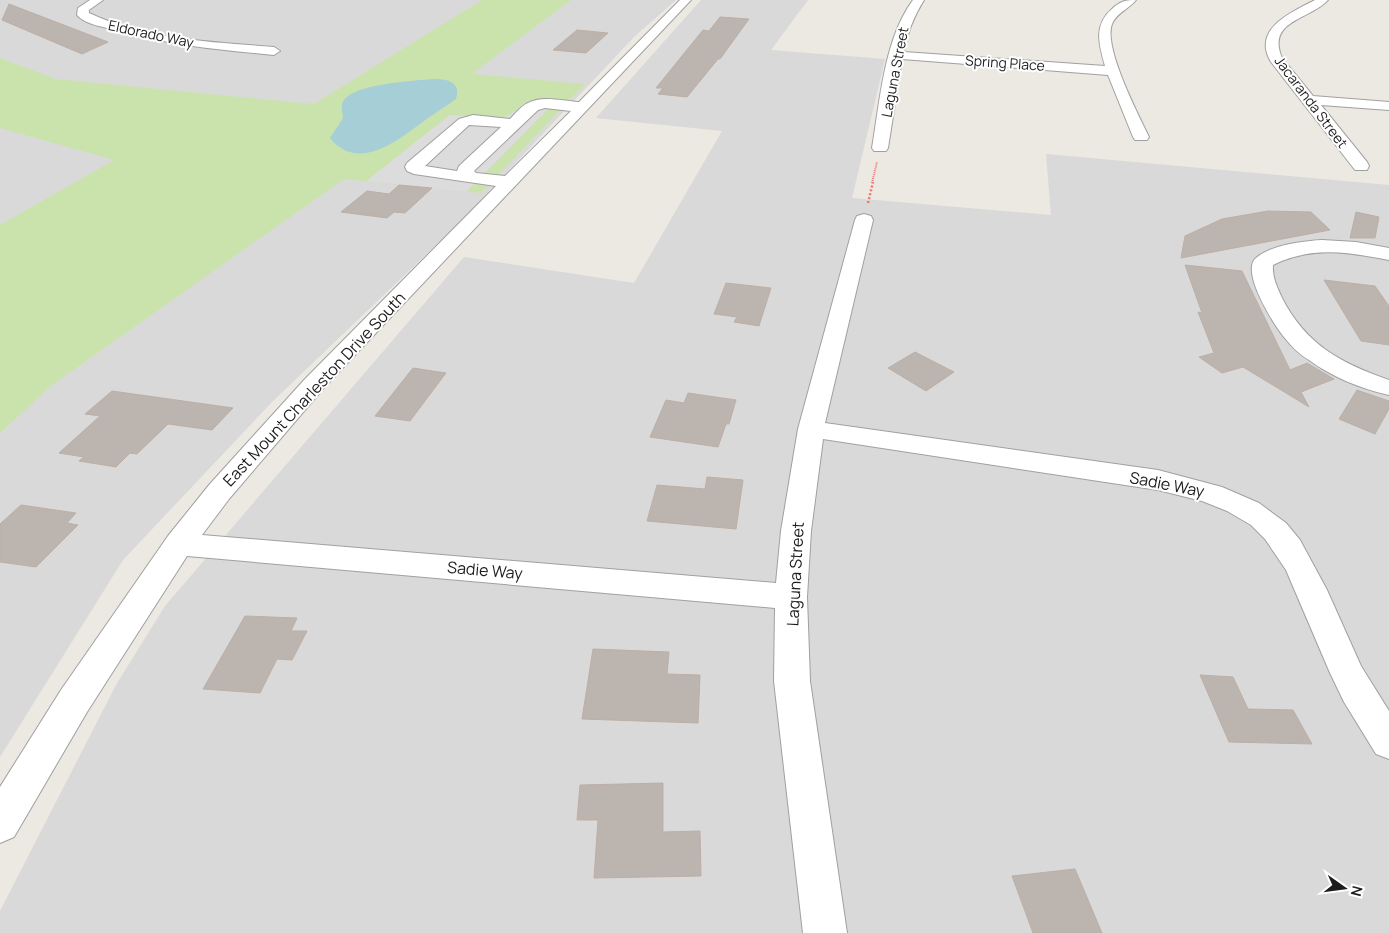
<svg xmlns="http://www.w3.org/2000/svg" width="1389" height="933" font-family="Manrope,sans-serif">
	<rect width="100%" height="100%" fill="#ece8e2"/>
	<path fill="#dad9d9" d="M0 0H676L634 37 459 223 271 403 123 560 0 757Z
		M701 0H808L771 50 885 59 852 198 1051 215 1046 154 1389 185V933H0V911L116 685 165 606 464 257 634 283 722 131 596 118Z"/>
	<path fill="#cae3ac" d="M482 0H571L472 74 585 84 481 193 344 179 52 385 0 433V225L114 160 0 128V58L56 79 314 104Z"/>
	<path fill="#dcdcdc" d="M532 101 555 102 466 192 366 181 450 115 501 118 511 114 523 104Z"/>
	<path fill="#a6ced6" d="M432 79C446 79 462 81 456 99 445 107 432 115 421 123 396 142 357 172 330 138L343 118C343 112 340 107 343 102 351 84 413 81 432 79Z"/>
	<path fill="#bcb4af" stroke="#bcafa6" d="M9 4 108 42 82 54 2 20Z
		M720 17 749 19 720 59H718L687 97 658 94 663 88H656L703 30 709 31Z
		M577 30 608 33 586 53 553 50Z
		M399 185 432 188 405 213 394 212 387 218 341 212 367 191 389 194Z
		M1268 211 1311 212 1330 230 1181 258 1185 236 1222 219Z
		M1356 212 1379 217 1375 238H1350Z
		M1185 265 1242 271 1290 370 1307 363 1334 379 1301 392 1309 407 1243 367 1222 373 1199 357 1214 353 1198 312 1202 313Z
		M1324 280 1375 286 1389 306V345L1361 341Z
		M726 283 771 288 759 326 734 322 737 317 714 314Z
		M915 352 954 372 926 391 888 368Z
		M413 368 446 373 410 421 375 416Z
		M1357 390 1389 401V409L1375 434 1339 419Z
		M112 391 233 408 212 430 168 424 137 454 130 453 116 467 79 461 84 457 59 453 100 416 85 414Z
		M688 393 736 400 729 424H726L718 447 650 437 666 400 684 403Z
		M707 477 743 480 736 529 647 521 657 485 705 489Z
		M21 505 76 513 67 523 78 525 36 567 0 562V524Z
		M245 616 297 618 291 631H307L292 660 277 659 260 693 203 689Z
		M593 649 669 652 667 674 700 675 698 723 582 719Z
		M1200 675 1233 677 1248 709 1293 710 1312 744 1229 742Z
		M663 783V832L700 831 701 876 594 878 598 820H577L580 785Z
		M1075 869 1102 933H1033L1012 876Z"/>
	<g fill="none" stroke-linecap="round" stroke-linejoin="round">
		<defs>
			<path id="minor" d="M90 0H103L89 10V13C146 40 213 42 274 47L280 51 274 55C220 50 168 45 116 30 104 27 86 25 77 15L78 8Z
				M680 0H691L323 389 229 499 202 535 776 583 781 531 798 429 855 220 857 216 864 214 871 216 873 220 825 423 1158 470 1222 487 1259 503 1286 523 1300 540 1327 590 1361 666 1389 711V759L1376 754 1344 702 1330 673 1286 570 1265 539 1251 525 1227 511 1202 501 1158 490 823 439 811 531 807 597 810 681 847 933H803L774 681 775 608 187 556 87 712 14 837 0 843V787L61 690 168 536 209 485 305 379 496 186 414 174 407 171 405 167 407 163 459 119 473 115 510 119C515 114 521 106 528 103 541 95 564 101 579 102ZM545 108 571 111 505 176 476 173 474 171 538 110ZM469 125 501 127 459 166 457 171 425 166Z
				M913 0H924C914 16 907 33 904 52L1105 66C1099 45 1093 25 1112 9 1120 1 1126 0 1136 0 1129 9 1116 13 1112 24 1103 47 1138 114 1149 137L1147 140H1135L1133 137 1108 75 902 59 888 148 886 151H874L872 148C880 101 884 39 913 0Z
				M1315 0H1328C1310 20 1266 20 1282 58L1313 96 1389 102V110L1321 105 1367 162 1369 166 1367 170H1355L1271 62C1251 29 1292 12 1315 0Z
				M1322 240 1356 242 1389 248V260C1348 252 1311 246 1273 265 1272 277 1277 287 1282 298 1306 345 1341 363 1389 380V395C1362 389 1332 377 1309 360 1299 354 1291 346 1284 337 1274 325 1240 271 1256 258 1271 245 1303 241 1322 240Z"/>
		</defs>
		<use href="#minor" stroke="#a0a0a0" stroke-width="2"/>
		<path stroke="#ed7873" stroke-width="2" stroke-dasharray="1 1" stroke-linecap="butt" d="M872 183 877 162"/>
		<path stroke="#ed7873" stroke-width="2.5" stroke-dasharray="2 2" stroke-linecap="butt" d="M868 203 873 182"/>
		<use href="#minor" fill="#fff" fill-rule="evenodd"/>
	</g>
	<g text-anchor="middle" stroke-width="4" stroke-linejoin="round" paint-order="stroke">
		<g font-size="14" fill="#1c1c1c" stroke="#fff">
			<text transform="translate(151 34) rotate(12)" y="5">Eldorado Way</text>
			<text transform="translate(1005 63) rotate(4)" y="5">Spring Place</text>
			<text transform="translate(895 72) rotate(-79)" y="5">Laguna Street</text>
			<text transform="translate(1311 102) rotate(53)" y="5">Jacaranda Street</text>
		</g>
		<g font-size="16" fill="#1c1c1c" stroke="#fff">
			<text transform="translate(314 389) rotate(-47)" y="6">East Mount Charleston Drive South</text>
			<text transform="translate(1167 484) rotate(11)" y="6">Sadie Way</text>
			<text transform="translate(485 570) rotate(5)" y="6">Sadie Way</text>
			<text transform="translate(795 574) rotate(-87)" y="6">Laguna Street</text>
		</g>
	</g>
	<g transform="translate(1344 888) rotate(104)" stroke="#ffffff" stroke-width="4" paint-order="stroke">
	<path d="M0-4L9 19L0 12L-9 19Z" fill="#1c1c1c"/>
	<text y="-8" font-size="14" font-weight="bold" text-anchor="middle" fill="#1c1c1c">N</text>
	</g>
</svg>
